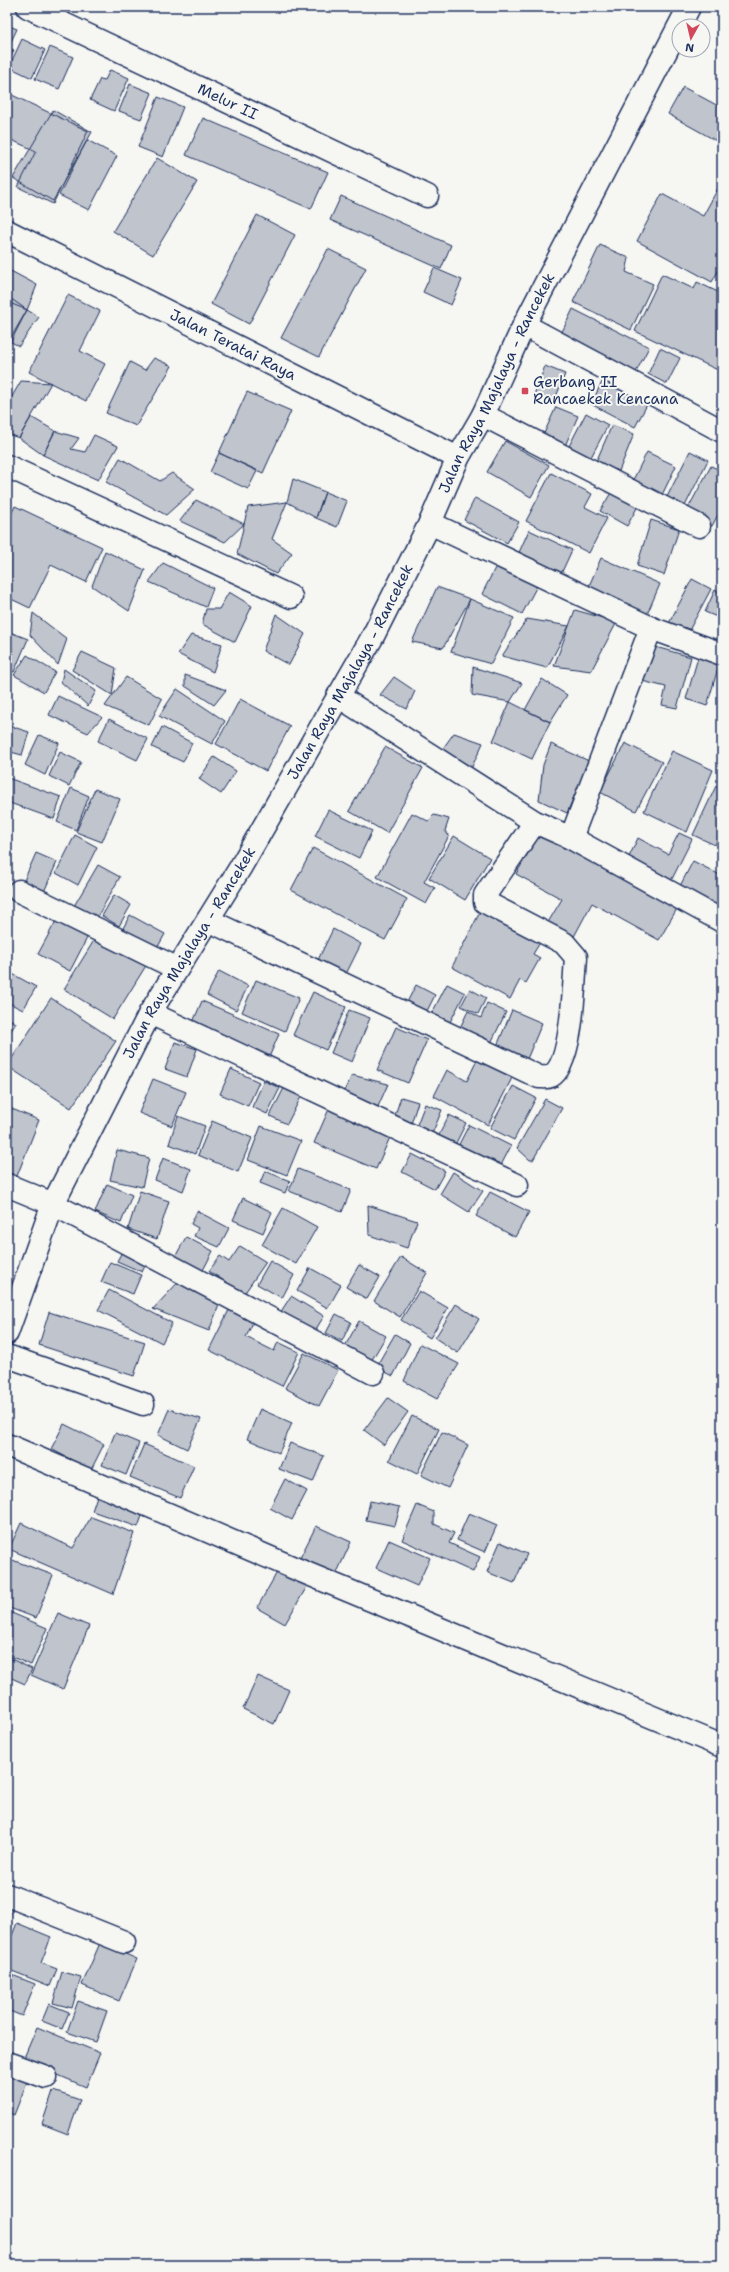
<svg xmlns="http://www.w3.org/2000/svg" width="729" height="2272" font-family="'Shantell Sans',sans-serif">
	<rect width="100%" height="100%" fill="#f6f6f2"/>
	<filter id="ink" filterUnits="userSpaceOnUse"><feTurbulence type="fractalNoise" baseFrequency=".025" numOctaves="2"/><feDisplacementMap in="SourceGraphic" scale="8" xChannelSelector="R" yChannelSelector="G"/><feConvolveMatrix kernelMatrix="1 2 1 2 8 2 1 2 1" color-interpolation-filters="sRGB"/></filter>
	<g filter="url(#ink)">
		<path fill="#c0c4cd" stroke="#1b2f5e" d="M7 25 17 29 8 48 14 50 7 64Z
			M22 39 45 50 32 78 9 67Z
			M50 47 73 57 59 89 35 79Z
			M110 70 129 78 114 111 90 100 100 79 105 80Z
			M130 84 152 93 141 119 119 111Z
			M683 87 722 108V144L668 114Z
			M12 95 88 131 53 204 18 187 36 151 7 138V104Z
			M158 97 183 107 163 157 138 147Z
			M53 110 92 132 53 201 13 178Z
			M203 118 328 172 311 209 186 155Z
			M87 140 117 156 89 210 59 195Z
			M157 158 197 182 153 255 113 231Z
			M722 181V264L712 282 637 241 662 194 703 216Z
			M341 196 451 245 441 269 330 220Z
			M257 215 295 235 249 324 211 304Z
			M600 245 629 258 626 272 653 284 631 330 573 302Z
			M328 249 366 268 319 357 281 338Z
			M434 268 462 280 451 305 423 292Z
			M7 269 37 285 27 310 12 304 7 299Z
			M662 274 694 289 697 282 722 294V372L635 331Z
			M68 295 100 311 80 351 105 364 86 401 29 372Z
			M7 296 27 310 7 349Z
			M573 309 649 347 635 374 560 336Z
			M27 310 39 317 19 346 9 341Z
			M660 348 680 358 667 384 648 374Z
			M154 358 172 366 136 426 106 413 130 362 145 370Z
			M545 366 565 374 554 402 534 395Z
			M604 378 649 401 635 427 591 404Z
			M21 381 51 383 19 438 7 434V405Z
			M247 392 291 411 263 473 219 453Z
			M556 407 578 416 564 448 542 438Z
			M586 413 608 425 590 459 568 448Z
			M31 417 55 431 43 455 19 438Z
			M612 425 634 434 619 471 596 462Z
			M55 431 79 438 71 449 85 452 94 435 118 446 98 480 43 455Z
			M505 441 549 465 531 497 487 472Z
			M690 451 708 460 683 510 665 501Z
			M647 452 676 466 661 497 632 482Z
			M219 453 257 471 248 489 210 472Z
			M120 458 160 481 172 473 195 489 166 515 106 482Z
			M711 466 722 471V507L712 526 686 512Z
			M551 473 592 494 585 507 607 518 589 553 526 521Z
			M293 479 325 492 316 518 287 502Z
			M612 491 638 506 627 526 600 511Z
			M325 492 347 501 337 527 316 518Z
			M475 498 519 522 507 543 464 520Z
			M196 500 244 524 225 542 180 521Z
			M287 502 272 539 292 553 276 574 237 554 248 507Z
			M15 506 102 547 86 582 51 565 30 608 7 597V523Z
			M651 520 679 529 664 575 637 566Z
			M529 530 572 550 560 576 517 557Z
			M105 551 145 570 129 611 92 586Z
			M601 558 660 584 645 619 586 593Z
			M163 563 213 588 206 607 149 582Z
			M497 564 538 584 522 614 482 594Z
			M692 579 711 589 685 638 666 629Z
			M437 587 470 599 443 648 412 642Z
			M715 590 722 593V619L705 612Z
			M229 592 252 606 235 642 202 624 206 609H219Z
			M470 599 514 618 491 664 451 652Z
			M575 610 617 622 591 671 554 666Z
			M33 613 67 639 58 665 30 635Z
			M276 614 305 634 289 665 263 651Z
			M527 619 569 626 547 668 502 656Z
			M7 631 28 639 14 672 7 668Z
			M191 635 222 644 213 672 178 654Z
			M652 646 691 657 677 708 662 705 666 687 642 681Z
			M82 652 116 668 112 695 72 670Z
			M699 654 720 661 707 706 686 699Z
			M27 655 55 672 44 692 14 675Z
			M473 667 522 683 510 702 472 695Z
			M64 669 96 691 88 706 61 682Z
			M185 675 226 690 214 705 185 686Z
			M126 677 162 699 149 725 105 706Z
			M394 677 415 691 407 709 380 695Z
			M542 679 567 695 550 722 525 710Z
			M177 689 225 721 212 744 159 716Z
			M58 696 81 707 102 717 88 733 49 715Z
			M240 699 290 726 266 771 216 744Z
			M510 702 550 722 532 759 493 741Z
			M109 719 148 739 137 760 98 741Z
			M7 725 29 732 22 755 7 751Z
			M162 727 192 743 183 762 152 747Z
			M454 733 483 743 470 771 441 751Z
			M39 735 59 743 45 775 25 765Z
			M625 743 662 762 636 811 600 792Z
			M551 744 589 761 567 813 539 800 543 765Z
			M385 747 423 768 387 833 349 811Z
			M672 751 713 770 687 832 644 811Z
			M60 752 81 762 69 786 49 776Z
			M214 757 236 771 221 794 199 779Z
			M8 778 61 797 54 819 7 802Z
			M716 786 722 789V830L715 845 693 835Z
			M71 788 89 796 76 830 57 822Z
			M95 789 120 799 102 842 76 832Z
			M328 810 372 831 359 858 315 836Z
			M412 813 428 821 434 815 449 819 445 831 449 836 424 882 435 888 426 904 377 877Z
			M541 831 678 907 659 940 592 903 570 944 544 929 562 899 516 874Z
			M679 833 692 839 671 881 628 859 638 838 668 854Z
			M75 835 97 847 78 885 56 873Z
			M454 836 490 858 465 900 429 878Z
			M313 848 407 899 385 940 291 890Z
			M36 853 57 862 43 894 22 885Z
			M693 861 722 876 720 907 680 886Z
			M98 865 120 877 96 919 74 906Z
			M114 895 131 905 119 926 102 916Z
			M483 906 544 936 533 954 540 958 526 983 520 980 510 999 452 967Z
			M130 915 165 934 155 952 120 934Z
			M57 919 88 936 70 971 38 954Z
			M333 929 361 944 344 978 316 964Z
			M98 934 147 964 113 1019 64 989Z
			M7 971 36 987 23 1010 7 1002Z
			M219 971 248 986 236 1010 207 995Z
			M256 980 299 998 285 1031 242 1012Z
			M447 984 465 993 449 1024 431 1015Z
			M416 985 435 995 424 1017 405 1006Z
			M470 989 486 998 478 1014 461 1006Z
			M313 992 346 1007 326 1050 293 1035Z
			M51 998 116 1041 71 1108 7 1066Z
			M202 1001 279 1034 267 1062 190 1029Z
			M487 1003 506 1012 488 1049 457 1034 468 1011 481 1018Z
			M349 1010 370 1018 352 1062 331 1053Z
			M512 1010 542 1023 527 1059 497 1046Z
			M7 1017 16 1023 7 1037Z
			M396 1027 427 1040 408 1083 377 1070Z
			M175 1042 197 1049 187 1077 165 1069Z
			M478 1058 513 1076 488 1125 434 1096 447 1070 467 1081Z
			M231 1069 259 1082 248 1106 220 1094Z
			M352 1075 388 1084 376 1111 344 1093Z
			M153 1079 186 1092 172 1126 139 1113Z
			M264 1081 280 1088 267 1114 252 1107Z
			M286 1084 303 1093 287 1124 270 1116Z
			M513 1086 536 1098 514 1140 490 1128Z
			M401 1097 418 1102 409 1130 393 1121Z
			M545 1099 562 1108 533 1160H530L517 1148Z
			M425 1104 442 1110 429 1141 413 1135Z
			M7 1107 39 1120 17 1176 7 1172Z
			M329 1109 391 1135 376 1169 314 1143Z
			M449 1115 466 1123 453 1149 436 1141Z
			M178 1116 205 1126 195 1154 169 1144Z
			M212 1121 252 1138 238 1172 198 1155Z
			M469 1125 511 1146 498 1171 456 1150Z
			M261 1126 301 1141 287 1175 248 1160Z
			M117 1150 149 1158 142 1187 110 1180Z
			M412 1154 445 1171 435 1189 402 1172Z
			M163 1158 191 1169 183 1191 155 1180Z
			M298 1169 351 1190 342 1212 289 1191Z
			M265 1171 290 1181 285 1193 260 1183Z
			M453 1172 483 1191 469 1212 440 1194Z
			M107 1184 132 1195 121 1223 95 1212Z
			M140 1191 169 1201 157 1239 128 1229Z
			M490 1192 529 1212 515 1237 476 1216Z
			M243 1198 272 1212 263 1233 233 1220Z
			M368 1205 417 1221 407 1248 369 1235Z
			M283 1208 317 1227 296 1264 262 1245Z
			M197 1211 229 1228 219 1247 194 1236 198 1228 191 1224Z
			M186 1237 213 1251 201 1274 174 1259Z
			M240 1246 266 1262 244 1294 209 1271 220 1256 229 1262Z
			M124 1248 148 1260 142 1272 117 1261Z
			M401 1257 427 1273 400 1317 374 1301Z
			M270 1261 294 1275 282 1298 257 1284Z
			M110 1262 141 1275 133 1294 101 1282Z
			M359 1265 380 1277 367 1299 346 1287Z
			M310 1268 341 1285 328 1308 297 1291Z
			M184 1276 221 1300 209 1331 153 1309Z
			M109 1290 172 1323 162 1343 98 1310Z
			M419 1291 448 1308 430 1338 401 1320Z
			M291 1296 324 1316 313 1334 280 1313Z
			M232 1304 256 1316 246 1337 274 1351 278 1342 299 1352 282 1386 209 1350Z
			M456 1304 479 1319 458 1353 435 1338Z
			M49 1312 145 1342 134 1376 39 1345Z
			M336 1314 351 1322 342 1341 326 1333Z
			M359 1321 386 1336 370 1363 344 1348Z
			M395 1334 410 1343 393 1376 376 1367Z
			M420 1344 459 1364 437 1399 404 1381Z
			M304 1353 338 1370 319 1406 285 1388Z
			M388 1398 408 1412 384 1445 364 1430Z
			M169 1409 201 1419 187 1449 158 1435Z
			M260 1409 292 1423 279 1453 247 1439Z
			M412 1416 439 1429 417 1474 389 1460Z
			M64 1424 104 1444 91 1470 51 1449Z
			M442 1432 468 1445 448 1488 421 1475Z
			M115 1433 139 1443 126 1475 102 1465Z
			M290 1443 324 1456 313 1482 279 1469Z
			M144 1444 194 1466 180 1498 130 1477Z
			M285 1479 307 1491 292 1520 270 1508Z
			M97 1496 143 1513 138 1527 92 1511Z
			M370 1501 400 1507 395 1526 366 1520Z
			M417 1505 434 1512V1524L454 1533 449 1543 480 1557 473 1572 402 1540Z
			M469 1513 497 1525 485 1552 457 1540Z
			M91 1517 134 1533 113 1594 9 1549 21 1523 73 1548Z
			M316 1526 351 1542 335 1577 299 1560Z
			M389 1540 430 1558 417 1586 376 1568Z
			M500 1542 527 1554 514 1583 487 1572Z
			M7 1558 53 1575 36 1618 7 1607Z
			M280 1567 309 1583 285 1624 257 1608Z
			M7 1611 47 1628 31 1665 7 1655Z
			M58 1613 89 1626 63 1689 31 1675Z
			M7 1657 32 1669 25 1684 7 1676Z
			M258 1676 289 1690 274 1724 243 1709Z
			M7 1907 12 1908 7 1928Z
			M17 1923 51 1937 41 1963 57 1969 50 1986 7 1969V1948Z
			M100 1943 137 1959 119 2001 82 1985Z
			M62 1972 81 1977 72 2008 53 2003Z
			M7 1973 35 1984 22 2016 7 2010Z
			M78 2001 107 2011 96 2042 67 2032Z
			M49 2004 69 2012 62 2029 42 2021Z
			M37 2027 100 2053 86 2087 23 2060Z
			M7 2074 27 2082 14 2115 7 2112Z
			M53 2091 80 2100 68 2134 42 2124Z"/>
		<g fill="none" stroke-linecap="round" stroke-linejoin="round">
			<defs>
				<g id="minor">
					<path id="s1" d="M28 7 427 196"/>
					<path id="s2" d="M7 231 458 458"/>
					<path d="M524 325 722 431"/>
					<path d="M483 415 699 526"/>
					<path d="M7 466 291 597"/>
					<path d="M430 523 651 628 722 654"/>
					<path d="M338 696 535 822 571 838 722 921"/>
					<path d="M571 838 651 628"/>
					<path d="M19 891 176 968"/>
					<path d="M208 920 539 1077C543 1077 547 1078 551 1076 573 1064 574 981 576 957L564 943 485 902V895L535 822"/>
					<path d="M150 1013 517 1185"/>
					<path d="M7 1185 53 1204 373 1373"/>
					<path d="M7 1356 143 1404"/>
					<path d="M7 1445 294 1568 722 1746"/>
					<path d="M7 1895 124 1942"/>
					<path d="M7 2063 46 2077"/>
				</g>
				<g id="major">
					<path id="s3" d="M7 1333 53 1204 150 1013 240 868 373 636 430 523 458 458 483 415 524 325 689 7"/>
				</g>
			</defs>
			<use href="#minor" stroke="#1b2f5e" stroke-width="25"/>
			<use href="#major" stroke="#1b2f5e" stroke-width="25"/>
			<use href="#minor" stroke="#f6f6f2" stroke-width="22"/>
			<use href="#major" stroke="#f6f6f2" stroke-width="22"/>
		</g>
	</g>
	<rect fill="#d1495b" stroke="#f6f6f2" stroke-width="1.5" x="521" y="387" width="8" height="8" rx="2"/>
	<g text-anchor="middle" stroke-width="4" stroke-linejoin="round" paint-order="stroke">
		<g font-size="15" fill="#1b2f5e" stroke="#f6f6f2">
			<text dy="5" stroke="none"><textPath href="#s1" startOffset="221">Melur II</textPath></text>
			<text dy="5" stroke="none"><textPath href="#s2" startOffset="253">Jalan Teratai Raya</textPath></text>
			<text dy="5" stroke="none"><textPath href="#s3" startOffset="1071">Jalan Raya Majalaya - Rancekek</textPath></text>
			<text dy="5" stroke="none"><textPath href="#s3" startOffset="747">Jalan Raya Majalaya - Rancekek</textPath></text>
			<text dy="5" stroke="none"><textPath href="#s3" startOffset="423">Jalan Raya Majalaya - Rancekek</textPath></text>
		</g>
		<g font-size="15" fill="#1b2f5e" stroke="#f6f6f2" text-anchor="start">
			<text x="533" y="387">Gerbang II<tspan x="533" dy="17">Rancaekek Kencana</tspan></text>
		</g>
	</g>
	<rect width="729" height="2272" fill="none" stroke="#f6f6f2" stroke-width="24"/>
	<rect x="12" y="12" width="705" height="2248" fill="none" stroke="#1b2f5e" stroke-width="1.5" filter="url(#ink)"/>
	<g transform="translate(691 38) rotate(188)"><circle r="19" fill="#f6f6f2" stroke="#9ea6b7"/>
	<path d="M0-3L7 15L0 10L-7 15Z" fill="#d1495b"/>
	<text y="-6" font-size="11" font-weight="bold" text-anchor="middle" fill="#1b2f5e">N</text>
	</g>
</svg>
